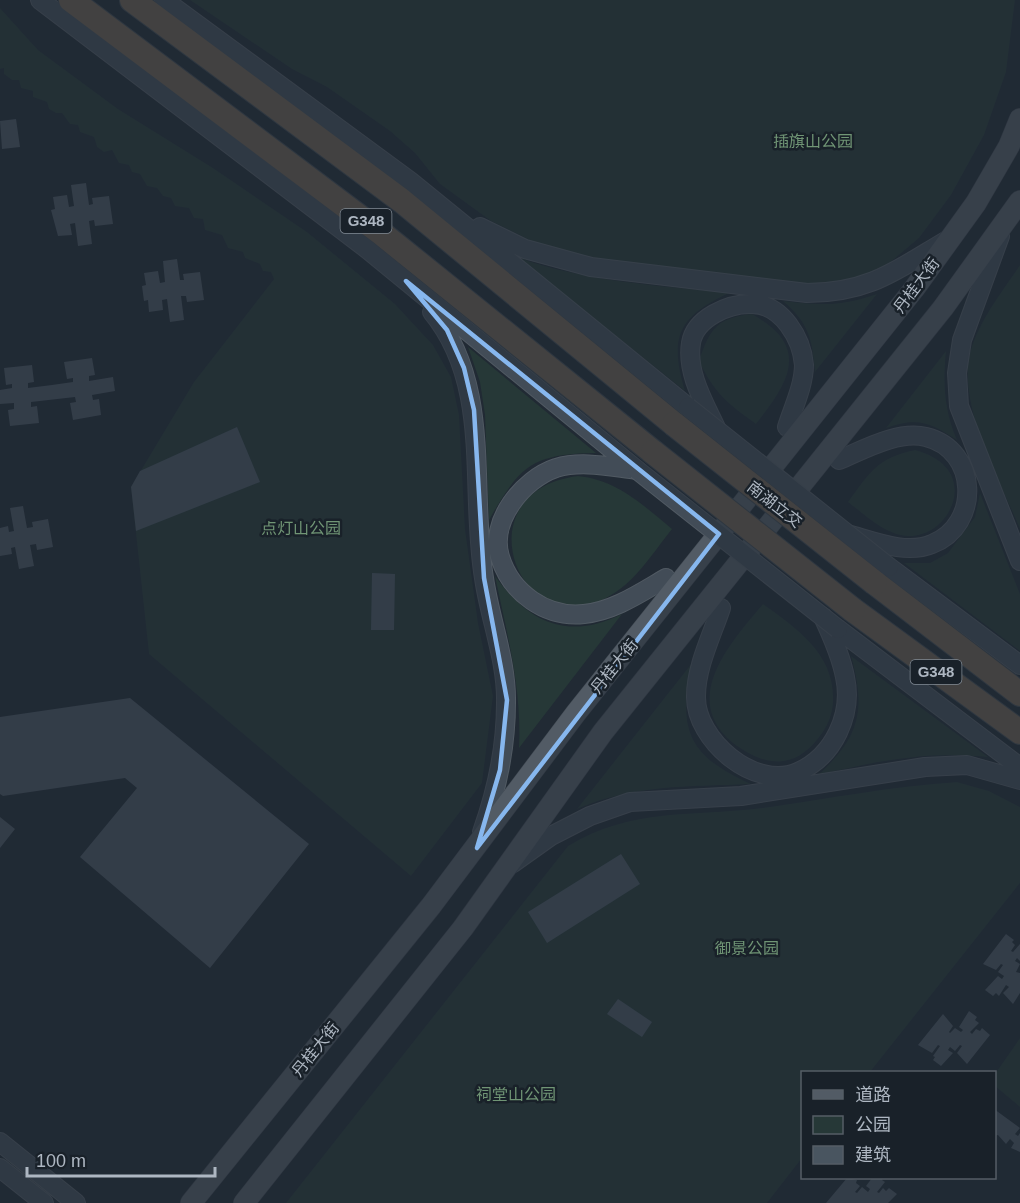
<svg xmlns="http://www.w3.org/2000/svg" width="1020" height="1203" font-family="Arial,'Noto Sans SC',sans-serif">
	<rect width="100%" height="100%" fill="#212a34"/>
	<path fill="#263837" d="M190 0H1015L1006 72 984 135 951 195 919 238 887 265 856 280 807 284 588 257 540 245 491 221 440 184 415 153 390 131 327 87 292 69Z
		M0 8 38 50 118 109 213 168 307 232 395 304 433 345 451 377 459 415 465 529 478 623 493 696 482 783 411 876 149 654 131 487 194 382 274 279 271 272 263 271 260 264 245 258 243 252 228 248 222 235 205 230 203 219 194 218 189 208 175 206 171 198 163 196 157 188 147 186 140 174 132 172 129 165 119 163 112 150 104 152 97 147 94 137 80 132 78 125 70 124 62 113H56L49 109 47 102 33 97V91L21 88 19 80H12L4 74V68L0 69Z
		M517 257C586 282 657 285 729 293 678 317 669 337 685 391Z
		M1020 265V529C1000 481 957 405 970 353 979 320 1002 292 1020 265Z
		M877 294 815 372C812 338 809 324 783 301 822 305 839 307 877 294Z
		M752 314C811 347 790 381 756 424 728 404 714 393 699 361 710 328 717 318 752 314Z
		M468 347 596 453C531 454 520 466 489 520L485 415 480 382Z
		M946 351C943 383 944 410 957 440 929 422 918 417 886 428Z
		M915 450C984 468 951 538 908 536 885 535 865 515 848 502 870 472 877 458 915 450Z
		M578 476C617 480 643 505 672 529 652 554 635 583 606 598 518 646 460 491 578 476Z
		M980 493 1020 594V651L904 563H930L948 553 975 517Z
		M495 576C529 623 568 641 622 614L519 748C522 688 507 634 495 576Z
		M763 604C798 629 836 655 833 703 832 715 828 726 820 736 811 748 799 759 784 761 767 764 750 755 737 746 677 702 729 644 763 604Z
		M851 656 988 757C925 751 878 761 818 775 860 737 866 710 851 656Z
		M692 663C678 730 687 755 751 784 689 787 635 784 577 809Z
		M957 782 989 791 1020 807V883L870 1072H802V1158L767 1203H286L568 846C632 807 691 817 762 808 827 799 892 786 957 782Z
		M1020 1038V1107L995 1086V1074Z"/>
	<path fill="#495560" d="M16 119 20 147 2 149 0 121Z
		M86 183 89 205 93 204 92 198 109 196 113 224 95 226 94 220 89 221 92 244 78 246 75 223 70 224 72 235 58 236 51 210 55 209 53 197 67 195 69 207 74 206 71 185Z
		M177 259 180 280H184L183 274 200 272 204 300 187 302 186 296H181L184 320 170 322 167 299 162 300 163 310 149 312 148 300 144 301 142 286 146 285 144 273 158 271 160 283 165 282 163 261Z
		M92 358 95 375 89 376V381L113 377 115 391 92 395 93 400 99 399 101 415 73 420 70 403 76 402 75 397 31 402V407L37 406 39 423 10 426 8 410 14 409V403L0 404V390L12 388V384L6 385 4 368 32 365 34 382 28 383V388L52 385 73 382V378L67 379 64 362Z
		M237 427 260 482 136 531 131 487 140 471Z
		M23 506 27 528 33 527 32 522 48 519 53 547 37 550 36 544 30 545 34 566 19 569 15 547 11 548 12 554 0 556V528L8 526 9 532 14 531 10 508Z
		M372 573 395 574 394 630H371Z
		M130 698 309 844 210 968 80 857 137 788 125 778 3 796 0 794V717Z
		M0 817 15 829 0 848Z
		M621 854 640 884 547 943 528 912Z
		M1006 934 1014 940 1012 942 1015 945 1011 951 1013 952 1020 944V961L1017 958 1015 961 1020 964 1016 972 1020 973V993L1013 1004 1003 993 1009 987 1006 985 999 996 996 993 993 996 985 990 998 976 1002 979 1004 976 998 972 1003 965 1001 964 996 970 983 964Z
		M618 999 652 1022 642 1037 607 1014Z
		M969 1011 977 1017 975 1020 979 1023 970 1032 972 1034 976 1029 980 1031 982 1028 990 1035 967 1064 957 1053 962 1046 960 1045 955 1051 950 1047 948 1050 953 1053 941 1066 933 1060 935 1057 933 1056 940 1046 938 1045 932 1053 918 1045 943 1014 953 1026 949 1032 950 1033 955 1028 961 1032 963 1030 959 1027Z
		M994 1109 1020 1128 1015 1134 1018 1136 1020 1133V1152L1011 1148 1014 1143 1010 1139 1006 1144 998 1135 994 1136Z
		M847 1178 857 1180 856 1183 860 1186 855 1192 857 1193 862 1187 868 1192 870 1189 866 1186 872 1178H883L882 1180 885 1182 877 1192 879 1193 883 1188 886 1191 889 1188 897 1194 888 1203H826Z"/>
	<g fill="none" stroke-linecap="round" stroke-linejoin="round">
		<defs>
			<path id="secondary" d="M40 0 367 249 637 470
				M164 0 410 181 688 407
				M480 227 525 249 591 267 807 293C870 293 898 269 949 239
				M1000 236 962 340 957 373 959 406 1020 561
				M432 312C493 386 469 489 484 578 490 620 507 661 506 703 506 748 497 790 482 832
				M717 430C705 404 686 373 691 343 695 318 729 303 752 304 782 304 802 339 804 365 804 385 793 408 787 427
				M839 460C863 450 898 430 926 437 979 450 981 525 932 544 906 555 873 541 847 534
				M637 470C611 467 582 460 556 468 523 479 489 521 500 557 511 593 546 618 584 614 614 611 640 593 666 578
				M889 567 1020 665
				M721 608C712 635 696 667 696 696 695 740 755 791 798 772 834 756 853 714 845 677 841 656 832 636 823 617
				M838 629 1020 767
				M513 863 551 836 590 816 630 802 741 796 925 767 967 765 1020 780
				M0 1142 76 1203
				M0 1168 44 1203"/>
			<path id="primary" d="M191 1203 431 906 576 713 914 289 976 203 1009 146 1020 119
				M244 1203 463 928 603 732 943 308 1020 201"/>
			<path id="highway" d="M71 0 381 233 653 452
				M132 0 402 201 674 424
				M875 583 1020 694
				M853 610 1020 732"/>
		</defs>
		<use href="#secondary" stroke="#515a63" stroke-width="20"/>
		<use href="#primary" stroke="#3d454e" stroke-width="22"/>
		<use href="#highway" stroke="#3e474f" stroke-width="26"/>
		<use href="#secondary" stroke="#424c57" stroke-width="18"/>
		<use href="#primary" stroke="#525b65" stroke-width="21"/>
		<use href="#highway" stroke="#6a5e51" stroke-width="24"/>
		<defs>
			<path id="secondary-bridge" d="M688 407 889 567
				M637 470 838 629"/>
			<path id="highway-bridge" d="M674 424 875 583
				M653 452 853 610"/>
		</defs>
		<use href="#secondary-bridge" stroke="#515a63" stroke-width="20" stroke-linecap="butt"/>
		<use href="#highway-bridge" stroke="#3e474f" stroke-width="26" stroke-linecap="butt"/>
		<use href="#secondary-bridge" stroke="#424c57" stroke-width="18"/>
		<use href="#highway-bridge" stroke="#6a5e51" stroke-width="24"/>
	</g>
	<path d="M0 0H1020V1203H0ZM406 281 719 534 477 848 500 770 507 700 484 578 474 410 464 368 447 330Z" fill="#212a34" fill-opacity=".55" fill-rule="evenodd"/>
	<path fill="none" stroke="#87b7ee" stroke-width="4.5" stroke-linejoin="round" d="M406 281 719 534 477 848 500 770 507 700 484 578 474 410 464 368 447 330Z"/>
	<g text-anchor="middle" stroke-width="5" stroke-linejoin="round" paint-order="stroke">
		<g fill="#192129" stroke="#818a94" stroke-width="1.5">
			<rect x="340.5" y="209" width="51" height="24" rx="4.5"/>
			<rect x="910.5" y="660" width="51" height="24" rx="4.5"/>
		</g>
		<g font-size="15" font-weight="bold" fill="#aeb7c2">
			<text x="366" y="226">G348</text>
			<text x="936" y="677">G348</text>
		</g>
		<g font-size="16" fill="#709575" stroke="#192129">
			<text x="813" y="147">插旗山公园</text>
			<text x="301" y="534">点灯山公园</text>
			<text x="747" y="954">御景公园</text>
			<text x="516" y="1100">祠堂山公园</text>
		</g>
		<g font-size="16" fill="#aeb7c2" stroke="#192129">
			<text transform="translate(916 285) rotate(-53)" y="6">丹桂大街</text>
			<text transform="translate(775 504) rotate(38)" y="6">南湖立交</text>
			<text transform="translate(614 666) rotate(-51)" y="6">丹桂大街</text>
			<text transform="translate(315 1049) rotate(-51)" y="6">丹桂大街</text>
		</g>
	</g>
	<rect x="801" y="1071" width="195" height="108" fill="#192129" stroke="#555d66" stroke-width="1.5"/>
	<rect x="813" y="1090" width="30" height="9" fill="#525b65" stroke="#555d66" stroke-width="1.5"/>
	<text x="855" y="1101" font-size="18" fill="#aeb7c2">道路</text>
	<rect x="813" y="1116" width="30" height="18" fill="#263837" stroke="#555d66" stroke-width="1.5"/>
	<text x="855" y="1131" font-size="18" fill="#aeb7c2">公园</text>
	<rect x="813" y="1146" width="30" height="18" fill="#495560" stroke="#555d66" stroke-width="1.5"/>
	<text x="855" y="1161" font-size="18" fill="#aeb7c2">建筑</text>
	<path d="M27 1167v9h188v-9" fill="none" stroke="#aeb7c2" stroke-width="3"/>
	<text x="36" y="1167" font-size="18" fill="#aeb7c2" stroke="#192129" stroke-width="4.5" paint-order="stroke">100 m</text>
</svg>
